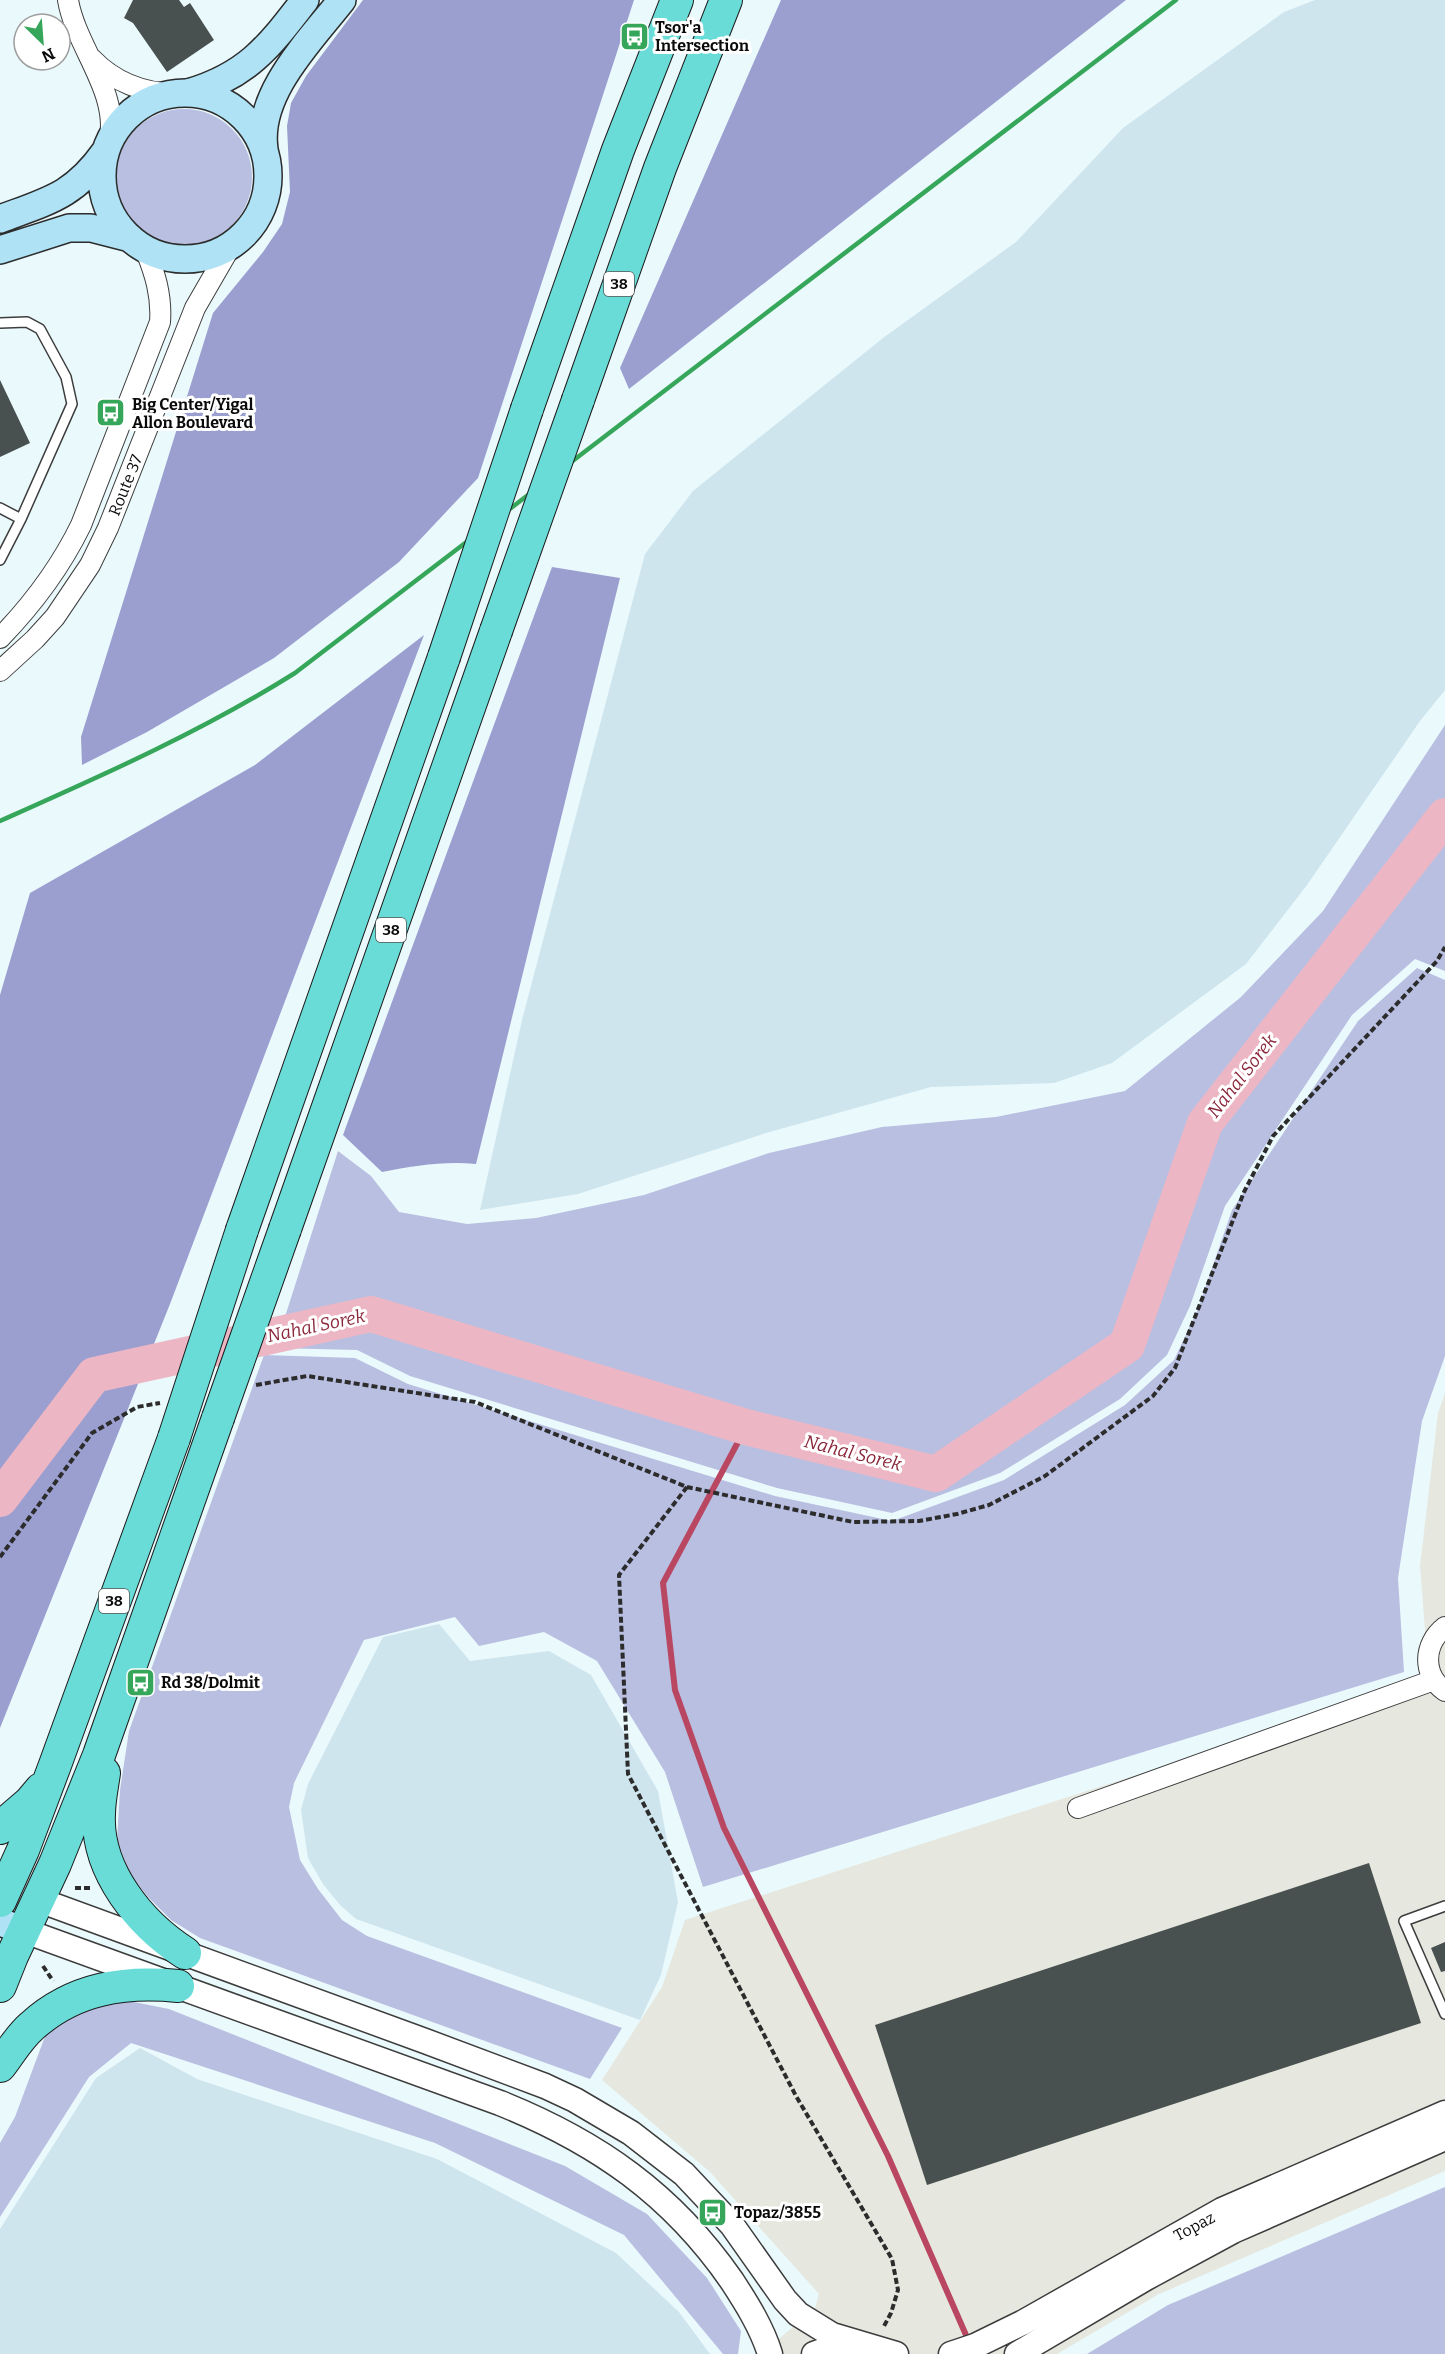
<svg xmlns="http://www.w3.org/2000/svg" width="1445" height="2354" font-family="Bitter,serif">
	<rect width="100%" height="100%" fill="#eaf9fc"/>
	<path fill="#e6e8df" d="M1445 1393V2171L1159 2294 1057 2354H761L815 2308 819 2294 710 2172 602 2080 662 1987 685 1920 1429 1681 1420 1566 1438 1413Z"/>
	<path fill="#cee5ee" d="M1315 0H1445V690L1420 721 1307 885 1246 964 1112 1063 1054 1083 931 1087 766 1133 578 1194 480 1210 522 1020 645 554 693 491 883 338 1016 242 1123 128 1284 12Z
		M439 1624 470 1661 549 1651 591 1675 658 1791 678 1902 661 1975 640 2020 356 1919 340 1905 323 1884 308 1858 301 1810 308 1784 383 1637Z
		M140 2048 197 2079 437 2159 616 2253 679 2312 710 2354H0V2229L96 2078Z"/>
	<path fill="#b9bfe1" d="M116 177a68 68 0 1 1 136 0a68 68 0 1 1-136 0Z
		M1445 725V971L1415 959 1352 1015 1225 1206 1190 1306 1167 1355 1120 1399 1000 1473 892 1513 777 1488 410 1376 357 1350 275 1348 338 1151 371 1176 399 1212 467 1224 536 1218 644 1195 769 1153 882 1127 996 1117 1125 1091 1241 997 1323 911Z
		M1417 968 1445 980V1356L1422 1421 1398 1578 1404 1672 703 1887 665 1772 597 1661 544 1632 479 1646 455 1617 364 1640 294 1783 289 1807 300 1860 318 1889 342 1920 367 1936 622 2028 590 2079 200 1938 171 1920 148 1897 130 1875 117 1840 120 1790 129 1731 264 1355 355 1358 408 1384 775 1496 892 1521 1004 1480 1125 1405 1174 1360 1198 1309 1232 1210 1358 1021Z
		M129 2001 169 2009 565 2166 647 2214 707 2278 741 2331 738 2354H723L624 2235 435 2143 131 2043 89 2077 0 2217V2143L15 2117 47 2031 91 2008Z
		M1445 2187V2354H1087L1168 2305Z"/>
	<path fill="#9b9fd0" d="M363 0H634L478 478 399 562 274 658 147 732 82 765 81 737 213 313 263 252 282 224 290 192 287 126 291 103 306 76Z
		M781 0H1126L629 389 620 368Z
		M552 567 620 578 476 1164C444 1161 413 1166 382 1172L343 1135Z
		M424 635 170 1304 0 1728V995L30 893 255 765Z"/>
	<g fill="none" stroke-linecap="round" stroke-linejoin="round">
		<path stroke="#b94762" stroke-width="6" d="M746 1427 663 1583 675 1690 724 1828 888 2156 969 2342"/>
		<path stroke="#edb6c4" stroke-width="36" d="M0 1499 94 1375 371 1314 746 1427 936 1474 1127 1345 1205 1123 1445 816"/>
	</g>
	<path fill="#48514f" d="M133 0H179L184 7 190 3 214 40 167 72 133 23 124 18Z
		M0 380 30 443 0 457Z
		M1369 1863 1421 2023 927 2185 875 2025Z
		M1445 1942V1971L1441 1972 1431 1948Z"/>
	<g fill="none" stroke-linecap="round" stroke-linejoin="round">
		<defs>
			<path id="service" d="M0 323 27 322 40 329 66 377 72 404 21 519 0 560
				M0 508 21 519
				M1445 1906 1404 1921 1445 2014"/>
			<path id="minor" d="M68 0C76 48 121 93 109 143
				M92 59C114 82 144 93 175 94
				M0 638C33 604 60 568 81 525L160 322C162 296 155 273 145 249
				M0 671 35 639 55 617 90 565 108 528 195 308 232 244
				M1445 1627C1423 1644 1422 1675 1445 1691
				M1078 1808 1434 1680"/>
			<path id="tertiary" d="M39 1900 425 2041 545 2086 575 2100 631 2133 684 2174 732 2225 785 2300 798 2314 832 2335 896 2354
				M25 1931 500 2103C597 2142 672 2194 732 2281 747 2304 762 2328 770 2354
				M814 2354 830 2348 855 2344
				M951 2354 975 2346 1022 2323 1222 2210 1445 2113
				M1017 2354 1146 2278 1233 2231 1445 2138"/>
			<path id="secondary" d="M102 176a83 83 0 1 1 166 0a83 83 0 1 1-166 0Z
				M188 93C247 76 269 47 305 0
				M264 149C256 94 310 41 342 0
				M0 219C48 201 74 196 105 152
				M0 250 69 228H91L130 238
				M0 1922 25 1931"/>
			<path id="trunk" d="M578 400 660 168 726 0
				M527 409 618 150 677 0
				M285 1229 496 631
				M242 1230 444 657
				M104 1773C102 1787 99 1801 99 1814 96 1871 140 1924 185 1953
				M0 1828 30 1802 41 1789
				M0 1901 23 1850 55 1765 174 1438
				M0 1986 12 1956 55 1864 99 1755 218 1418
				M0 2066C10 2053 19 2037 32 2026 74 1988 124 1981 178 1986"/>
		</defs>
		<use href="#service" stroke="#3d3d3d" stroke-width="12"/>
		<use href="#minor" stroke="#3d3d3d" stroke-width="22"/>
		<use href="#tertiary" stroke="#3d3d3d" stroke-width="27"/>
		<use href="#secondary" stroke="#2c2c2c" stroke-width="30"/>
		<use href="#trunk" stroke="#1b1b1b" stroke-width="34"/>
		<path stroke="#2c2c2c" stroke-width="4" stroke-dasharray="6 3" stroke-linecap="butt" d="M256 1385 307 1376 475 1402 687 1487 853 1522 919 1521 957 1514 989 1505 1045 1476 1153 1396 1175 1368 1244 1192 1273 1136 1437 961 1445 947
			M687 1487 619 1575 628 1774 796 2096 892 2259 898 2290 891 2313 883 2328
			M0 1557 92 1433 137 1407 160 1403
			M75 1888H92
			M43 1966 53 1981"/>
		<use href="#service" stroke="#fff" stroke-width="9"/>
		<use href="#minor" stroke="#fff" stroke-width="20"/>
		<use href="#tertiary" stroke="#fff" stroke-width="24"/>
		<use href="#secondary" stroke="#aee2f4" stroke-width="27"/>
		<use href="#trunk" stroke="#6adcd8" stroke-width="32"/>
		<path stroke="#36a65a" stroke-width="4.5" d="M0 821C101 776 201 732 295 673L1176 0"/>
		<defs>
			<path id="trunk-bridge" d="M496 631 578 400
				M444 657 527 409
				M218 1418 285 1229
				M174 1438 242 1230"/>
		</defs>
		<use href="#trunk-bridge" stroke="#1b1b1b" stroke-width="34" stroke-linecap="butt"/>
		<use href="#trunk-bridge" stroke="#6adcd8" stroke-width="32"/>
	</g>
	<defs>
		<symbol id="bus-square" viewBox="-11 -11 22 22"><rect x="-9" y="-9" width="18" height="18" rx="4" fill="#36a65a" stroke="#fff"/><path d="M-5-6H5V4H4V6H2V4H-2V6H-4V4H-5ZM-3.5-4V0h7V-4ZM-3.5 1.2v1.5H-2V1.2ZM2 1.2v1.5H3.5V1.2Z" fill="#fff"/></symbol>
	</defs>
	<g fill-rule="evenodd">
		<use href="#bus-square" x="618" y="20" width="33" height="33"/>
		<use href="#bus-square" x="94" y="396" width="33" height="33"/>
		<use href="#bus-square" x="124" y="1666" width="33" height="33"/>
		<use href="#bus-square" x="696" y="2196" width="33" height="33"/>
	</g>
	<g text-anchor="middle" stroke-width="6" stroke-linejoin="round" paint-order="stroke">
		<g fill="#fff" stroke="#545454" stroke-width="1.5">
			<rect x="604" y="272" width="30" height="24" rx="4.5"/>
			<rect x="376" y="918" width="30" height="24" rx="4.5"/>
			<rect x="99" y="1589" width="30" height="24" rx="4.5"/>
		</g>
		<g font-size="15" font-weight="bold" fill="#0a0a0a">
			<text x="619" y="289">38</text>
			<text x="391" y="935">38</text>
			<text x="114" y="1606">38</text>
		</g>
		<g font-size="16" font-weight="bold" fill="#0a0a0a" stroke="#fff" text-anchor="start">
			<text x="655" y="33">Tsor'a<tspan x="655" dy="18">Intersection</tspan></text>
			<text x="132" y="410">Big Center/Yigal<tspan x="132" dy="18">Allon Boulevard</tspan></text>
			<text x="161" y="1688">Rd 38/Dolmit</text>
			<text x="734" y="2218">Topaz/3855</text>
		</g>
		<g font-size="16" fill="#0a0a0a" stroke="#fff">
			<text transform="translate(125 485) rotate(-68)" y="6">Route 37</text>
			<text transform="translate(1194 2226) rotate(-28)" y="6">Topaz</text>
		</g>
		<g font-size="18" font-style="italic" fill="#8a2639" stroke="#fff">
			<text transform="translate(1242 1076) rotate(-52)" y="6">Nahal Sorek</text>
			<text transform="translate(316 1326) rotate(-12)" y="6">Nahal Sorek</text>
			<text transform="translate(853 1453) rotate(14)" y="6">Nahal Sorek</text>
		</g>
	</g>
	<g transform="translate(42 42) rotate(155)"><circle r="28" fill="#ffffff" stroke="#9d9d9d" stroke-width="1.5"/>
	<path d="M0-4.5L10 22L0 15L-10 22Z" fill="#36a65a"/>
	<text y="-9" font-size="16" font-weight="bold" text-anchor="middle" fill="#0a0a0a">N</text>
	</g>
</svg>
